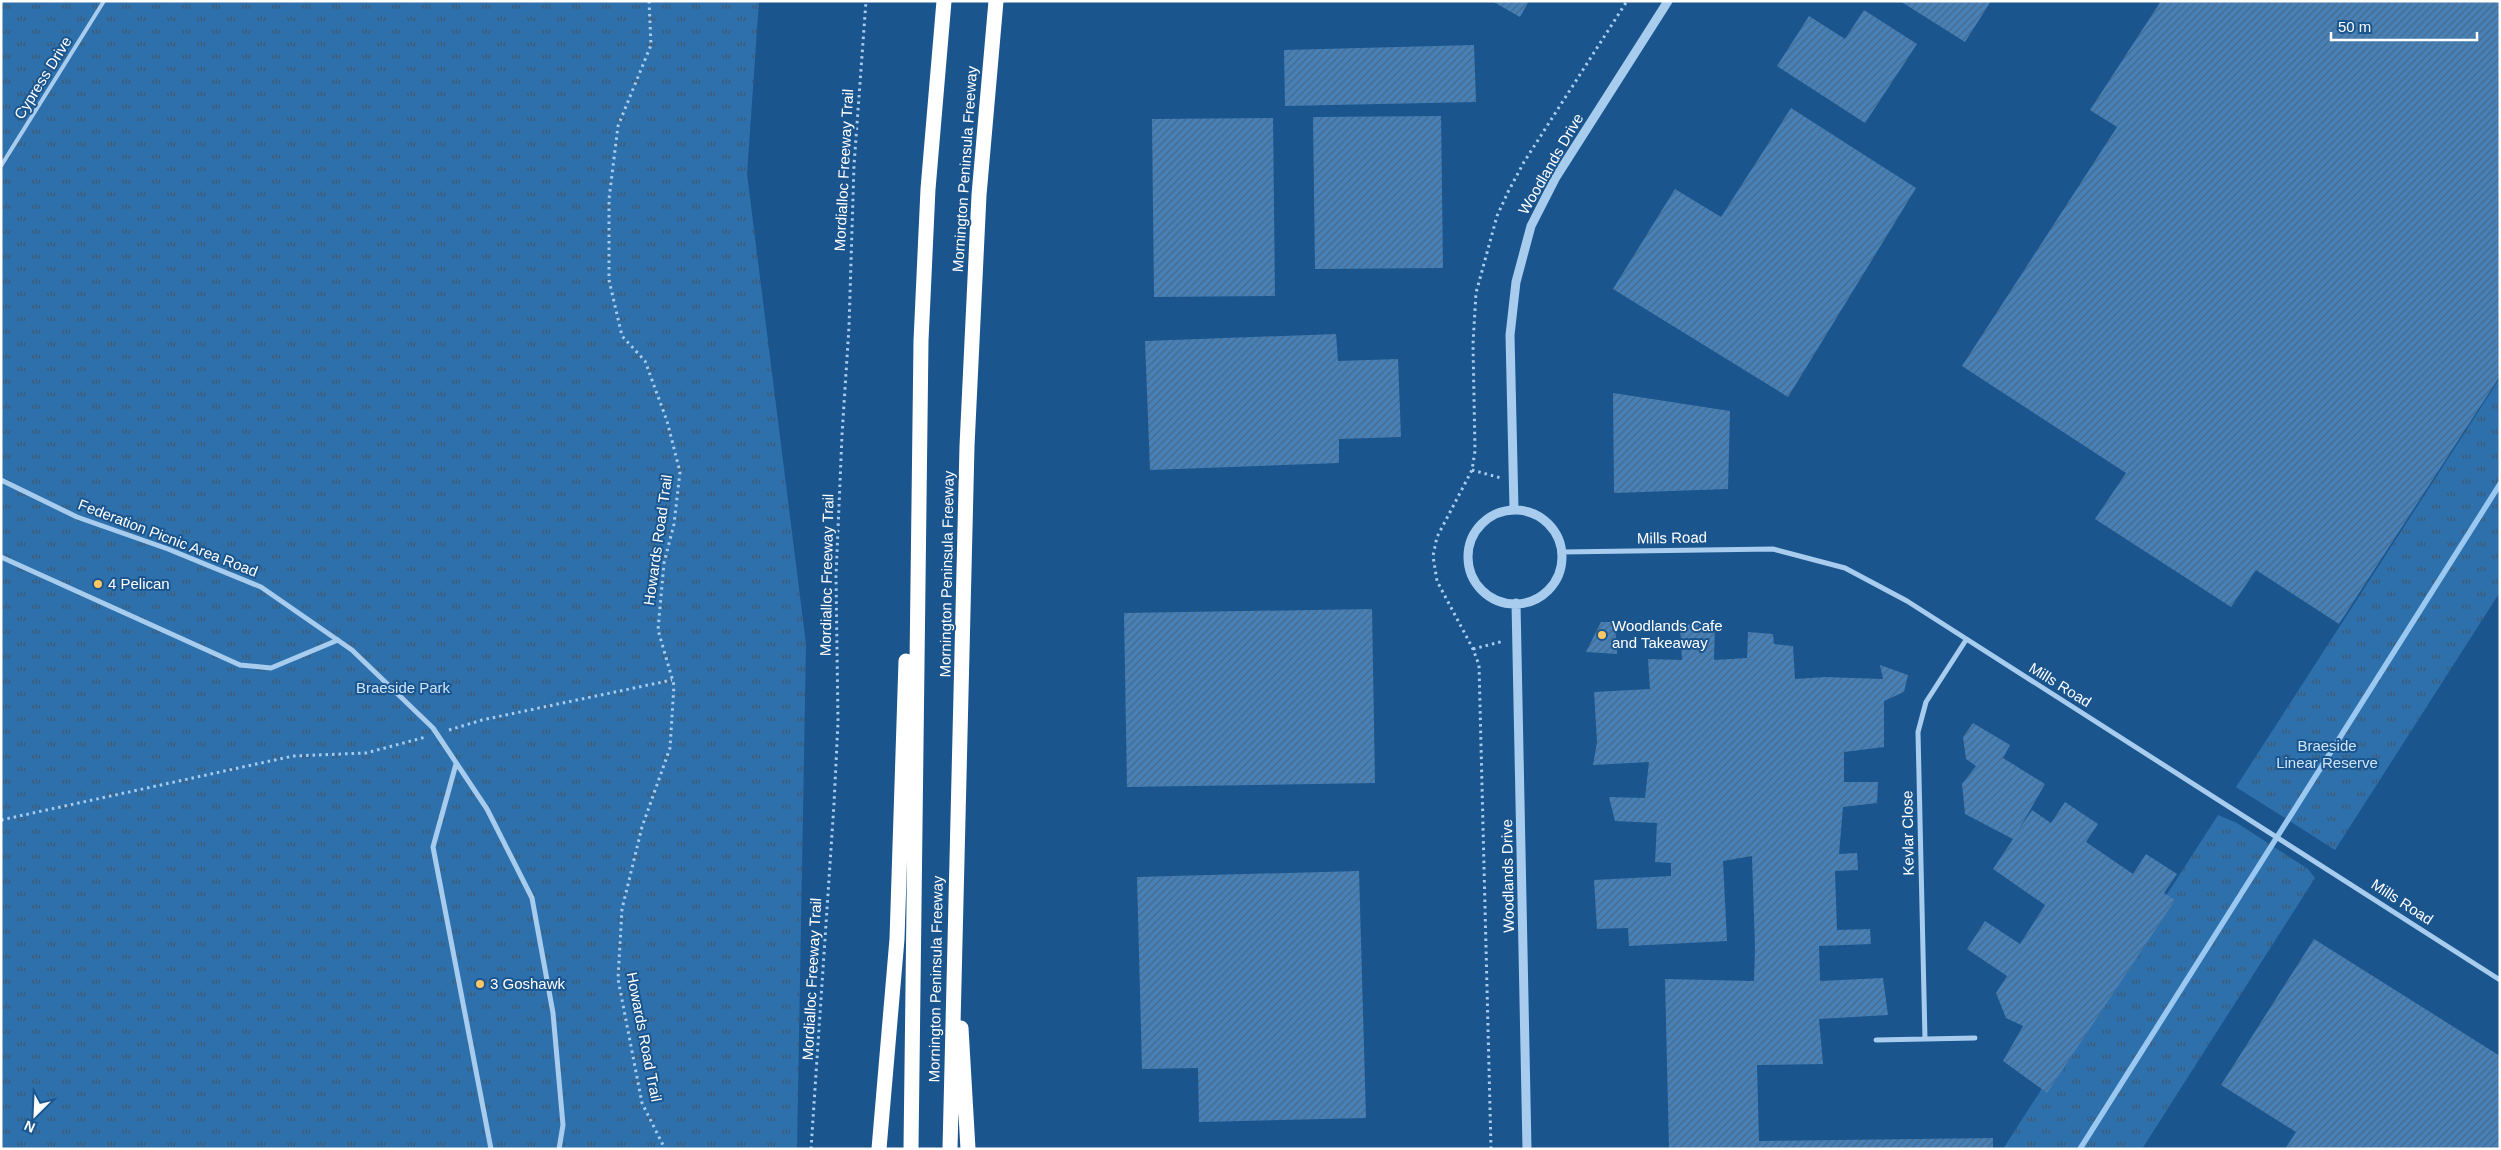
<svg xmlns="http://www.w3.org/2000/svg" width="2501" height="1150" font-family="Arial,sans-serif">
	<defs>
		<pattern id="park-tufts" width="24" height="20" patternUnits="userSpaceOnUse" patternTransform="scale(1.25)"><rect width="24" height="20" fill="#2d70ac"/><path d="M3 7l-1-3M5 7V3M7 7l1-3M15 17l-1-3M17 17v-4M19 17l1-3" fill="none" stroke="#405a72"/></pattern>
		<pattern id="building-hatch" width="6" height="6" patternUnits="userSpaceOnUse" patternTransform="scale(1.25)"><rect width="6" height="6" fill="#4781b8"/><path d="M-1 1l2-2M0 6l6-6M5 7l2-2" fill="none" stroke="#496987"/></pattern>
	</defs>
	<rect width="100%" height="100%" fill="#1a558e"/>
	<path fill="url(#park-tufts)" d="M1 1H759L747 174 806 644 797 1149H1Z
		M2500 378V592L2335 850 2236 787Z
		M2218 815 2237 823 2308 869 2315 878 2142 1149H2003Z"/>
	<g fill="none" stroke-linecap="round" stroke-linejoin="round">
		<path stroke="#9ac8f0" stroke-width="5.5" d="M2080 1149 2500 484"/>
	</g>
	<path fill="url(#building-hatch)" d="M1492 1H1529L1520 17Z
		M1900 1H1991L1965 42Z
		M2161 1H2500V376L2339 624 2256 570 2231 607 2095 519 2126 473 1962 366 2117 127 2090 110Z
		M1864 10 1917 44 1865 123 1777 66 1809 16 1845 39Z
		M1474 45 1476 102 1285 106 1284 50Z
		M1791 108 1916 188 1788 397 1613 289 1675 189 1721 217Z
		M1441 116 1443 268 1315 269 1313 117Z
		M1273 118 1275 296 1154 297 1152 119Z
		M1336 334 1338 361 1398 359 1401 437 1339 439V463L1150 470 1145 341Z
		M1613 393 1730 411 1728 489 1614 493Z
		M1372 609 1375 783 1127 787 1124 613Z
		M1601 622H1615L1617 654 1586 652Z
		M1715 623 1714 660 1747 658 1748 632 1773 634 1774 644 1793 646 1795 679 1825 677 1883 679 1880 665 1908 675 1904 692 1884 701V747L1844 752V782H1878L1877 803 1843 807 1839 854 1857 853 1858 870 1835 871 1837 930 1870 929 1871 944 1819 946 1820 981 1883 978 1888 1015 1819 1019 1823 1064 1757 1065 1759 1141 1993 1138V1149H1669L1665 979 1754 981 1755 948 1752 856 1723 861 1727 941 1629 946 1628 928 1597 929 1594 880 1671 876V863L1655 862 1657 823 1615 821 1609 797 1645 798 1649 762 1593 765 1597 742 1594 692 1650 689 1648 659 1682 660 1680 625Z
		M1973 723 2010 745 2003 758 2045 784 2018 831 2032 810 2051 823 2065 802 2098 824 2086 842 2133 874 2146 854 2177 874 2164 893 2175 900 2047 1093 2003 1061 2023 1026 2006 1018 1996 993 2007 976 1967 949 1985 921 2020 944 2045 905 1993 869 2013 839 1965 814 1962 784 1976 766 1966 759 1963 737Z
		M1359 871 1366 1118 1199 1122 1198 1068 1142 1069 1137 877Z
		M2314 939 2500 1056V1149H2285L2296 1132 2221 1085Z"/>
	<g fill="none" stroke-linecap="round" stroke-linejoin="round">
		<path stroke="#a7ccee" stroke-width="3" stroke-dasharray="2.5 4" stroke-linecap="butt" d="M649 1 651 45 618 126 609 199V280L622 336 645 361 667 421 680 472 674 524 664 563 658 630 674 685 670 748 642 827 622 909 618 979 642 1103 665 1149
			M1472 470 1501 478
			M1473 649 1504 641
			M449 730 482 720 672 680
			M1 820 293 756 366 753 426 737
			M811 1149 834 804 838 722 836 576 842 435 849 327 854 165 866 1
			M1491 1149 1479 665 1473 649 1437 581 1433 556 1437 537 1472 470 1475 451 1473 344 1476 293 1497 216 1508 192 1524 162 1627 1"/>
		<path stroke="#a7ccee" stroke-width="4" d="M1 166 104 1"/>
		<path stroke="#a7ccee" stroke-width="5" d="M1 480 77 517 168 549 261 587 352 650 433 728 487 809 532 898 553 1013 563 1125 559 1149
			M1562 552 1773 549 1845 568 1907 601 2500 980
			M1 557 240 665 271 668 338 640
			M456 764 433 847 491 1149
			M1925 1039 1918 732 1926 702 1966 640
			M1876 1040 1975 1038"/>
		<path stroke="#a7ccee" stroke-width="9" d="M1514 509 1510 335 1516 282 1531 226 1556 177 1668 1
			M1468 557a47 47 0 1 1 94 0a47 47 0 1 1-94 0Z
			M1516 603 1527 1149"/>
		<path stroke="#fff" stroke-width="15" d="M961 1028 968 1149
			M879 1149 897 939 906 661
			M911 1149 921 341 928 189 944 1
			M950 1149 967 446 979 195 996 1"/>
	</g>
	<g fill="#ffc764" stroke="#1a558e" stroke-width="2">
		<circle cx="98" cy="584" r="5"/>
		<circle cx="1602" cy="635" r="5"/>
		<circle cx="480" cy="984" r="5"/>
	</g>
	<g text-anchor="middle" stroke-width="4" stroke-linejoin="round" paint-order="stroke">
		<g font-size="15" fill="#fff" stroke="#1a558e">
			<text transform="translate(43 78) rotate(-58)" y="5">Cypress Drive</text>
			<text transform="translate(1551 164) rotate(-60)" y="5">Woodlands Drive</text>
			<text transform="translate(965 169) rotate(-86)" y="5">Mornington Peninsula Freeway</text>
			<text transform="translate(844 170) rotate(-87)" y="5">Mordialloc Freeway Trail</text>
			<text transform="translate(168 538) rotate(21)" y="5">Federation Picnic Area Road</text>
			<text transform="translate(1672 538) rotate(-1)" y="5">Mills Road</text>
			<text transform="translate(658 540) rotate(-82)" y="5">Howards Road Trail</text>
			<text transform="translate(947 574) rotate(-89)" y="5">Mornington Peninsula Freeway</text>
			<text transform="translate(827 575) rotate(-89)" y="5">Mordialloc Freeway Trail</text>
			<text transform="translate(2060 685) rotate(32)" y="5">Mills Road</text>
			<text transform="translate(1908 833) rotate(-91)" y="5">Kevlar Close</text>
			<text transform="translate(1508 876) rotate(-91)" y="5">Woodlands Drive</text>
			<text transform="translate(2402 902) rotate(33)" y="5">Mills Road</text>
			<text transform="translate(812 979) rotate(-87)" y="5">Mordialloc Freeway Trail</text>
			<text transform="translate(936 979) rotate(-89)" y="5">Mornington Peninsula Freeway</text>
			<text transform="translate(644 1037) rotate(79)" y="5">Howards Road Trail</text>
		</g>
		<g font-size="15" fill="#fff" stroke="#1a558e" text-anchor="start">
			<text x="108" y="589">4 Pelican</text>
			<text x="1612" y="631">Woodlands Cafe<tspan x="1612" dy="17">and Takeaway</tspan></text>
			<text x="490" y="989">3 Goshawk</text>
		</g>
		<g font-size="15" fill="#cde5fa" stroke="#1a558e">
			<text x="403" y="693">Braeside Park</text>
			<text x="2327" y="751">Braeside<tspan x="2327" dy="17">Linear Reserve</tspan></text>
		</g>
	</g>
	<rect width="2501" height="1150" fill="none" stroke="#ffffff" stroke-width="5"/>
	<g transform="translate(35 1115) rotate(204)" stroke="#1a558e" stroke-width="4" paint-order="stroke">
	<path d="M0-4L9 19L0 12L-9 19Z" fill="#ffffff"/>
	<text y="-8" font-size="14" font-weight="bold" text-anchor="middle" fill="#ffffff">N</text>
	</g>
	<path d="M2331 32v8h146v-8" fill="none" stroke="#ffffff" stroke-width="2.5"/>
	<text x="2338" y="32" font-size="15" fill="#ffffff" stroke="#1a558e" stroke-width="4" paint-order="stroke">50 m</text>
</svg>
